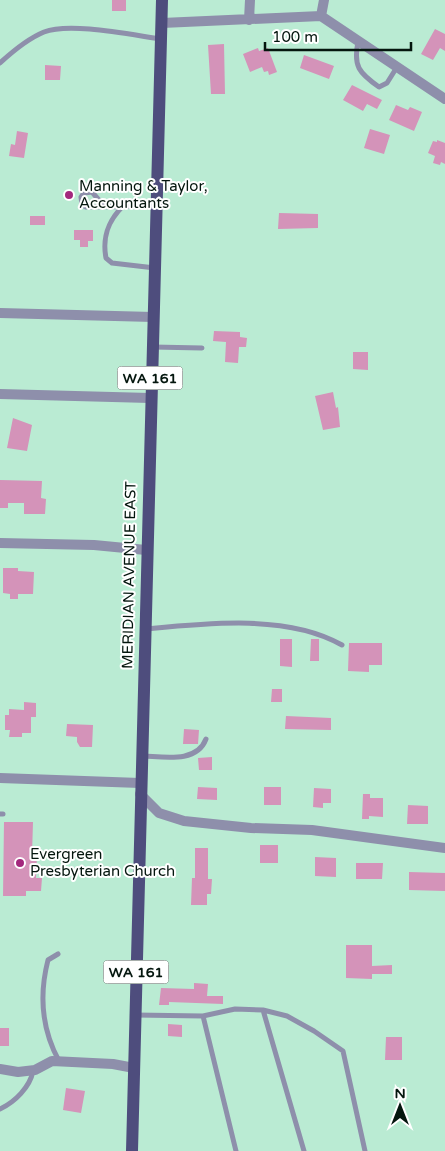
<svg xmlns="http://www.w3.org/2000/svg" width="445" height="1151" font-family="'Varela Round',sans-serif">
	<rect width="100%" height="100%" fill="#baebd3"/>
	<path fill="#d493b9" d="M112 0H126V11H112Z
		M435 29 445 34V51L440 48 433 60 421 54Z
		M224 44 225 94H211L208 45Z
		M258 48 259 51 268 48 277 72 269 75 268 71 264 72 262 67 250 72 243 54Z
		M304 55 334 66 329 79 300 68Z
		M45 65 61 66 60 80H45Z
		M352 85 382 100 377 109 367 104 363 111 343 100Z
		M396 105 408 110 410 107 422 112 414 131 389 120Z
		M370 129 390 135 384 154 364 148Z
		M17 131 28 133 24 158 9 156 11 144 15 145Z
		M437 140 445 143V164L441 162 440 165 433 163 435 156 428 153 433 141 437 142Z
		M279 213 318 214V228L278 229Z
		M30 216H45V225H30Z
		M74 230H93V241H88V247H80V240H74Z
		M214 331 240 332V337L247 338 246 347H239L238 363 225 362 226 342 213 341Z
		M353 352H368V370L353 369Z
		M333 392 336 408 338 407 340 427 323 430 315 396Z
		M13 418 32 425 27 451 7 448Z
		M0 480 42 481 41 498 46 499 45 514H24V503H8V508H0Z
		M3 568H18V571L34 572 33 594H18V599H10V594L3 593Z
		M280 639H292V667L280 666Z
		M311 639H319V661H310Z
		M349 643H382V665H369V672L348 671Z
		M272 689H282V702H271Z
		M24 702 36 703V717H31V733H22V737H9L10 730H5V715H9V709L24 710Z
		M286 716 331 718V730L285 729Z
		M67 724 93 725 92 747H80L77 742V737L66 736Z
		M184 729 199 730 198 744H183Z
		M212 757V770H199L198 758Z
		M198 787 217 788V800L197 799Z
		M264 787H281V805H264Z
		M314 788 331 789V803H323V808L313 807Z
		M363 794H370V798H383V817L369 816V819H362Z
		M408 805 428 806V824H407Z
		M4 822H33L32 855H37L36 878H42L41 891H26V896H3Z
		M260 845H278V863H260Z
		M195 848H208V879H212L211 894H207V905H191L192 878H195Z
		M315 857 336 858V877L315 876Z
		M356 863H383L382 879H356Z
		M409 872 445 873V891L409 890Z
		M346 945H372V966L392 965V974H372V979L346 978Z
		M194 983 208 984 207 996H223V1004L169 1002V1005H159L161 988 194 989Z
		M168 1024 182 1025V1037L168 1036Z
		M0 1028H9V1046H0Z
		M386 1037H402V1060H385Z
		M66 1088 85 1091 81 1113 63 1110Z"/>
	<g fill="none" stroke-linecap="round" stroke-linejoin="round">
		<path stroke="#8e8fab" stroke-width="5" d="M358 42C353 66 359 73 379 87L387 83 397 67
			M0 63C13 51 27 39 44 32 70 22 132 35 161 39
			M104 206 92 192 84 193 81 197 82 205 86 207 156 206
			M123 206C108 221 102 237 106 258L112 263 155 268
			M153 347 202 348
			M147 629C207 623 288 614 342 645
			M144 756C165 757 197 763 206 739
			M0 814H3
			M58 954 48 960C39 995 41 1028 59 1061
			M263 1010 304 1151
			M135 1015 203 1016 235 1009 263 1010 287 1016 314 1031 343 1051 365 1151
			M203 1016 236 1151
			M0 1109C15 1102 30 1087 33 1071"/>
		<path stroke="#8e8fab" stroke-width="10" d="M321 16 324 0
			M249 20 250 0
			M162 23 321 16 445 99
			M0 313 153 317
			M0 394 150 398
			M0 543 94 545 146 550
			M0 778 140 783
			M140 794 159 813 184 821 251 828 312 830 445 848
			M0 1069 18 1072 35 1070 52 1061 113 1064 134 1068"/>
		<path stroke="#4e4d7d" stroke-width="12" d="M132 1151 162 0"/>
	</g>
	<g fill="#a3287d" stroke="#fff" stroke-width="2">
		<circle cx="69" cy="195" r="5"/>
		<circle cx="20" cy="863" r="5"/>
	</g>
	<g text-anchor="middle" stroke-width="4" stroke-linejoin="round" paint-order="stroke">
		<g fill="#fff" stroke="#4f5c56" stroke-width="1">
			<rect x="117.5" y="366.5" width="65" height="23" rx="4"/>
			<rect x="103.5" y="960.5" width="65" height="23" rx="4"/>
		</g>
		<g font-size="14" font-weight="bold" fill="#04160e">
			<text x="150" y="383">WA 161</text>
			<text x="136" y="977">WA 161</text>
		</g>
		<g font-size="15" fill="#04160e" stroke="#fff" text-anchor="start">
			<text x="79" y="191">Manning &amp; Taylor,<tspan x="79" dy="17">Accountants</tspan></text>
			<text x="30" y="859">Evergreen<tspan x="30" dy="17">Presbyterian Church</tspan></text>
		</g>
		<g font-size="15" fill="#04160e" stroke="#fff">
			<text transform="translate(129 575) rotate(-89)" y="5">MERIDIAN AVENUE EAST</text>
		</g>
	</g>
	<g transform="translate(400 1106)" stroke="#ffffff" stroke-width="4" paint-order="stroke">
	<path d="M0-4L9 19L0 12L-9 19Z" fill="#04160e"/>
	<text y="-8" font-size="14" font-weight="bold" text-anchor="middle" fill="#04160e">N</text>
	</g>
	<path d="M265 42v8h146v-8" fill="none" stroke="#04160e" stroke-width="2.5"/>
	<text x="272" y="42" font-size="15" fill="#04160e" stroke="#ffffff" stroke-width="4" paint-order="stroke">100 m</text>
</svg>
